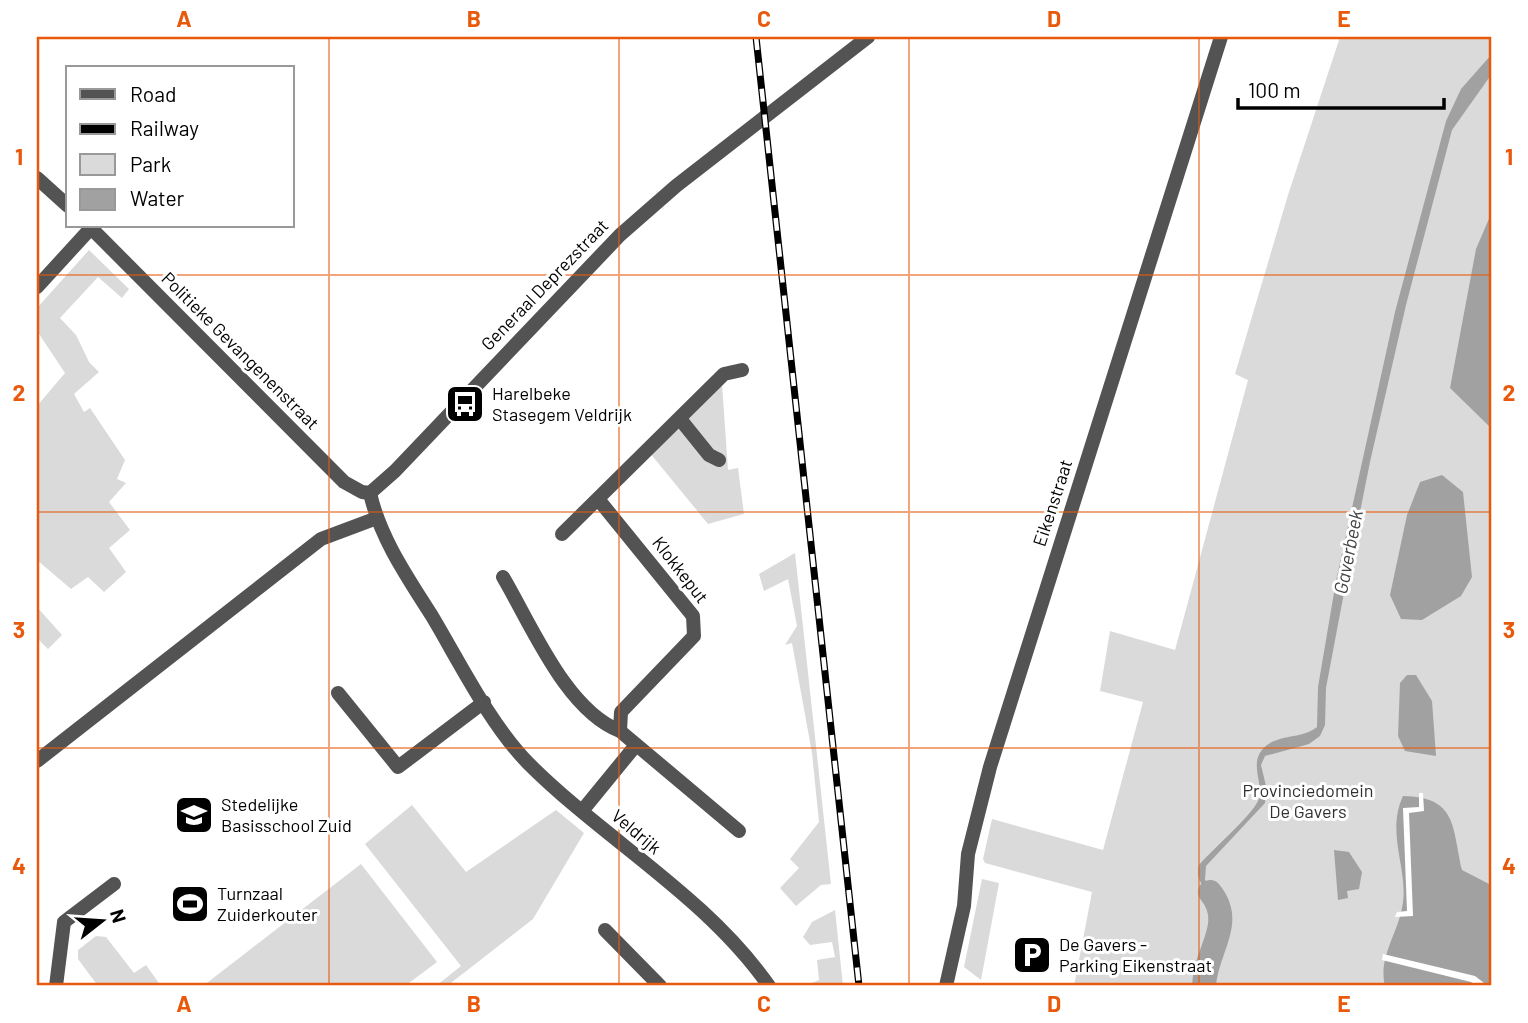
<svg xmlns="http://www.w3.org/2000/svg" width="1528" height="1023" font-family="Barlow,sans-serif">
	<rect width="100%" height="100%" fill="#fff"/>
	<path fill="#dadada" d="M1340 37H1491V986H1074L1092 892 985 863 983 859 992 819 1103 850 1143 702 1100 691 1110 631 1175 650 1248 380 1235 374 1288 195Z
		M89 250 129 289 122 298 98 277 60 318 76 335 89 362 99 372 74 394 84 412 90 408 125 460 117 479 126 483 109 502 130 530 109 548 126 572 104 592 88 577 71 589 37 560V406L65 373 37 331V308Z
		M722 384 728 470 738 468 744 514 708 524 645 447Z
		M795 553 831 884 821 885 796 906 780 888 799 868 790 859 819 822 812 753 792 643 785 645 797 626 788 579 764 591 759 574Z
		M37 607 62 635 48 649 37 638Z
		M412 805 466 872 556 810 584 833 533 919 447 986H436L461 966 365 844Z
		M361 864 437 962 405 986H203Z
		M982 879 999 883 981 980 964 967Z
		M835 910 843 986H804L819 980 817 960 835 957 832 942 810 945 803 937 812 922Z
		M96 936 106 937 134 973 146 965 161 986H98L78 959V950Z"/>
	<path fill="#a1a1a1" d="M1491 55V75L1452 130 1406 305 1370 462 1346 582 1326 688 1325 725 1320 736 1309 744 1265 756 1261 765 1266 786 1265 803 1206 866 1205 880 1223 900 1227 923 1217 920C1219 898 1193 887 1199 865 1212 850 1251 816 1258 801 1265 781 1246 762 1267 745 1282 734 1302 739 1317 727L1318 687 1336 581 1395 312 1446 121 1461 89Z
		M1491 214V428L1450 388 1476 249Z
		M1442 475 1463 492 1472 577 1461 596 1422 620 1401 619 1390 595 1407 515 1420 482Z
		M1407 675H1416L1432 701 1436 756 1405 751 1398 736 1400 683Z
		M1403 796C1457 797 1452 826 1462 870L1491 885V986H1385C1378 958 1397 935 1402 908 1410 871 1385 835 1403 796Z
		M1334 850 1349 852 1362 872 1359 889 1347 891 1348 898 1338 900Z"/>
	<path fill="#fff" d="M1419 793H1423L1424 811 1409 813 1413 916 1395 917 1397 912 1407 911 1403 808 1419 807Z
		M1383 954 1475 976 1488 986H1477L1471 982 1382 960Z"/>
	<g fill="none" stroke-linecap="round" stroke-linejoin="round">
		<path stroke="#a1a1a1" stroke-width="24" d="M1204 986C1205 950 1236 924 1210 892"/>
		<path stroke="#535353" stroke-width="14" d="M37 178 68 206
			M89 226 344 482 362 492 370 493C380 538 408 578 432 616 460 663 490 724 528 763 605 840 706 896 769 986
			M37 287 91 228
			M680 419 709 455 719 460
			M598 499 693 616 694 636 621 712 620 731
			M562 534 724 374 742 370
			M503 577C532 626 566 710 620 731L739 831
			M338 693 398 767 484 702
			M582 811 636 745
			M605 930 660 986
			M56 986 64 922 114 884
			M946 986 964 906 968 854 990 767 1221 37"/>
		<path stroke="#535353" stroke-width="14" d="M370 493 395 471 620 235 676 186 868 37
			M37 761 321 539 377 518"/>
		<defs>
			<path id="rail" d="M756 37 859 986"/>
		</defs>
		<use href="#rail" stroke="#000" stroke-width="7"/>
		<use href="#rail" stroke="#fff" stroke-width="4.5" stroke-dasharray="13" stroke-linecap="butt"/>
	</g>
	<path fill="none" stroke="#e8590c" stroke-width="2" stroke-opacity="0.55" d="M329 37V986M619 37V986M909 37V986M1199 37V986M37 275H1491M37 512H1491M37 748H1491"/>
	<defs>
		<symbol id="bus-square" viewBox="-11 -11 22 22"><rect x="-9" y="-9" width="18" height="18" rx="4" fill="#000" stroke="#fff"/><path d="M-5-6H5V4H4V6H2V4H-2V6H-4V4H-5ZM-3.5-4V0h7V-4ZM-3.5 1.2v1.5H-2V1.2ZM2 1.2v1.5H3.5V1.2Z" fill="#fff"/></symbol>
		<symbol id="school-square" viewBox="-11 -11 22 22"><rect x="-9" y="-9" width="18" height="18" rx="4" fill="#000" stroke="#fff"/><path d="M0-5L7-2L0 1L-7-2ZM-4 1L0 2.5L4 1V4Q0 6-4 4Z" fill="#fff"/></symbol>
		<symbol id="stadium-square" viewBox="-11 -11 22 22"><rect x="-9" y="-9" width="18" height="18" rx="4" fill="#000" stroke="#fff"/><path d="M0-5a6.5 5 0 1 0 0 10a6.5 5 0 1 0 0-10ZM-3.5-1.8h7v3.6h-7Z" fill="#fff"/></symbol>
		<symbol id="parking-square" viewBox="-11 -11 22 22"><rect x="-9" y="-9" width="18" height="18" rx="4" fill="#000" stroke="#fff"/><path d="M-3.5-5.5H1a3.5 3.5 0 0 1 0 7H-1V5.5H-3.5ZM-1-3.4V-.6H.8a1.4 1.4 0 0 0 0-2.8Z" fill="#fff"/></symbol>
	</defs>
	<g fill-rule="evenodd">
		<use href="#bus-square" x="443" y="382" width="44" height="44"/>
		<use href="#school-square" x="172" y="793" width="44" height="44"/>
		<use href="#stadium-square" x="168" y="882" width="44" height="44"/>
		<use href="#parking-square" x="1010" y="933" width="44" height="44"/>
	</g>
	<g text-anchor="middle" stroke-width="6" stroke-linejoin="round" paint-order="stroke">
		<g font-size="18" fill="#000" stroke="#fff">
			<text transform="translate(545 285) rotate(-46)" y="6">Generaal Deprezstraat</text>
			<text transform="translate(240 351) rotate(45)" y="6">Politieke Gevangenenstraat</text>
			<text transform="translate(1053 503) rotate(-72)" y="6">Eikenstraat</text>
			<text transform="translate(680 570) rotate(52)" y="6">Klokkeput</text>
			<text transform="translate(636 832) rotate(40)" y="6">Veldrijk</text>
		</g>
		<g font-size="18" fill="#000" stroke="#fff" text-anchor="start">
			<text x="492" y="400">Harelbeke<tspan x="492" dy="21">Stasegem Veldrijk</tspan></text>
			<text x="221" y="811">Stedelijke<tspan x="221" dy="21">Basisschool Zuid</tspan></text>
			<text x="217" y="900">Turnzaal<tspan x="217" dy="21">Zuiderkouter</tspan></text>
			<text x="1059" y="951">De Gavers -<tspan x="1059" dy="21">Parking Eikenstraat</tspan></text>
		</g>
		<g font-size="18" fill="#313131" stroke="#fff">
			<text x="1308" y="797">Provinciedomein<tspan x="1308" dy="21">De Gavers</tspan></text>
		</g>
		<g font-size="19" font-style="italic" fill="#424242" stroke="#fff">
			<text transform="translate(1348 552) rotate(-79)" y="7">Gaverbeek</text>
		</g>
	</g>
	<rect width="1528" height="1023" fill="none" stroke="#ffffff" stroke-width="77"/>
	<rect x="66" y="66" width="228" height="161" fill="#ffffff" stroke="#999999" stroke-width="2"/>
	<rect x="80" y="89" width="35" height="10" fill="#535353" stroke="#999999" stroke-width="2"/>
	<text x="130" y="102" font-size="21" fill="#000000">Road</text>
	<rect x="80" y="124" width="35" height="10" fill="#000000" stroke="#999999" stroke-width="2"/>
	<text x="130" y="136" font-size="21" fill="#000000">Railway</text>
	<rect x="80" y="154" width="35" height="21" fill="#dadada" stroke="#999999" stroke-width="2"/>
	<text x="130" y="172" font-size="21" fill="#000000">Park</text>
	<rect x="80" y="189" width="35" height="21" fill="#a1a1a1" stroke="#999999" stroke-width="2"/>
	<text x="130" y="206" font-size="21" fill="#000000">Water</text>
	<g transform="translate(102 921) rotate(73)" stroke="#ffffff" stroke-width="5" paint-order="stroke">
	<path d="M0-5L12 26L0 18L-12 26Z" fill="#000000"/>
	<text y="-10" font-size="19" font-weight="bold" text-anchor="middle" fill="#000000">N</text>
	</g>
	<path d="M1238 98v10h206v-10" fill="none" stroke="#000000" stroke-width="3.5"/>
	<text x="1248" y="98" font-size="21" fill="#000000" stroke="#ffffff" stroke-width="5" paint-order="stroke">100 m</text>
	<rect x="38" y="38" width="1452" height="946" fill="none" stroke="#e8590c" stroke-width="2.5"/>
	<g font-size="23" text-anchor="middle" font-weight="bold" fill="#e8590c">
		<text x="184" y="27">A</text>
		<text x="474" y="27">B</text>
		<text x="764" y="27">C</text>
		<text x="1054" y="27">D</text>
		<text x="1344" y="27">E</text>
		<text x="19" y="165">1</text>
		<text x="1509" y="165">1</text>
		<text x="19" y="401">2</text>
		<text x="1509" y="401">2</text>
		<text x="19" y="638">3</text>
		<text x="1509" y="638">3</text>
		<text x="19" y="874">4</text>
		<text x="1509" y="874">4</text>
		<text x="184" y="1012">A</text>
		<text x="474" y="1012">B</text>
		<text x="764" y="1012">C</text>
		<text x="1054" y="1012">D</text>
		<text x="1344" y="1012">E</text>
	</g>
</svg>
